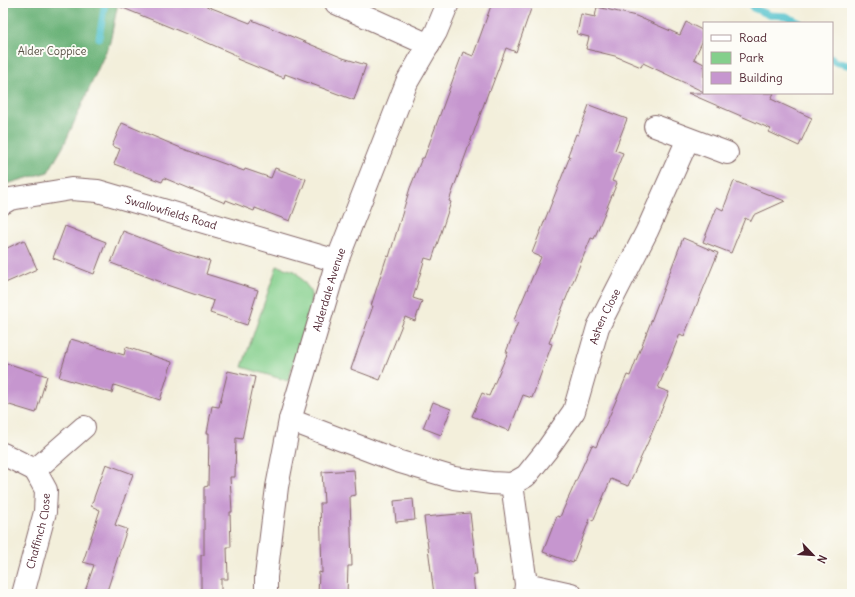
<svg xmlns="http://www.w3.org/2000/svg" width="855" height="597" font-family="Delius,sans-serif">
	<rect width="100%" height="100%" fill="#fdfcf7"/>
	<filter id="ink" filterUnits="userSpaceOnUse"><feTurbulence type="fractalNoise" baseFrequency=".025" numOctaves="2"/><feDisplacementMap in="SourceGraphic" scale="8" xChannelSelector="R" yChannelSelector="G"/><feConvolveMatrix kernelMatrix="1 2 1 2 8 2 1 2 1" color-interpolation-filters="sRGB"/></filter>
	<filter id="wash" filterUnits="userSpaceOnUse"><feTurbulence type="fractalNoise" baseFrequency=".012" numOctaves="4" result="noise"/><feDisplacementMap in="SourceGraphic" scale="16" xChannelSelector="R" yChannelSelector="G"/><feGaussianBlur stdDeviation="0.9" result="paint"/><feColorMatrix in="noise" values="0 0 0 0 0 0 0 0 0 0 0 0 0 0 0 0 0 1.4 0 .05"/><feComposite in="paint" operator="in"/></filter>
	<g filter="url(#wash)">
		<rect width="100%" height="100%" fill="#f3efdb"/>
		<path fill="#84cf8c" stroke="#67775c" d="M277 266 295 271 311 291V307L288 381 242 367Z"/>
		<path fill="#6bb278" stroke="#5a6852" d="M3 3H118L110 42 63 147 48 172 3 185Z"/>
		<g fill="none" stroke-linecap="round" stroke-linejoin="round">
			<path stroke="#56c3cd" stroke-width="7" d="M753 3V8L770 15 786 16 800 23
				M99 38 105 3
				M832 58 835 62 852 66"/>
		</g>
		<g id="blocks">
			<path fill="#c696cf" d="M111 3H199L250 23 252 20 343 58 366 65 354 100 285 74 284 78 264 70 237 59 238 56 206 42Z
				M492 3H533L516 52 506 48 490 91 489 90 449 201 451 202 432 260 425 258 413 298 422 301 415 321 405 317 380 380 351 369 373 306H371L387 256 389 257 410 188 422 158H424L463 52 473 56Z
				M597 7 636 16 680 35 686 22 704 31V38L694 59 704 64V92L643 63 641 67 615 56 586 49 589 37 577 34 581 14 595 17Z
				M688 93H774L771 99 812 118 799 146 769 132 771 129Z
				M589 105 627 119 615 150 623 153 612 181 617 183 594 239 591 238 565 301 549 343 552 344 532 398 523 395 509 431 472 416 482 393 489 396 508 352H506L518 322 514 320 541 257 532 253 570 156 568 155 576 134 578 135Z
				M122 123 181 148 244 171 245 169 271 178 275 168 306 179 290 221 255 208 254 211 226 200 225 203 164 178 162 182 114 164 120 149 112 146Z
				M734 181 785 201 754 215 751 221 745 218 731 253 703 242 717 207 723 210Z
				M65 226 106 242 94 274 53 258Z
				M123 231 172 250 210 261 206 274 258 290 247 325 210 313 214 301 161 283V282L111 263Z
				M683 238 718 253 684 336 680 334 658 388 669 392 648 442 628 486 611 479 593 521 590 519 573 563 543 552 557 516 560 517 592 445 596 447 627 375 630 376Z
				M24 240 37 269 3 284V250Z
				M71 339 124 355 126 347 172 362 160 400 114 385 112 393 59 377Z
				M3 362 47 376 36 413 3 403Z
				M228 371 255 377 242 439 236 438 235 477H230L232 512H230L231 547H227L228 579H221V594H201V555H204V487L208 486 209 433H207L212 406 219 407Z
				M433 402 451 409 441 435 423 428Z
				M106 464 133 474 115 525 127 529 106 594H84L94 565 83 562 100 510 91 506Z
				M354 470 356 495 350 496 352 566H348L347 594H318L319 572 322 573 320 503H324L322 472Z
				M413 499 415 520 396 522 394 501Z
				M470 513 477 574H473L475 594H434L424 517Z"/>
		</g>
	</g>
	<g filter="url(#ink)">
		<use href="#blocks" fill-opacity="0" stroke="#856869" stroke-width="1"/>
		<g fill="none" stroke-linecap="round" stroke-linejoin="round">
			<defs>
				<g id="minor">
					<path d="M336 3 429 45"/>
					<path d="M655 126 727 153"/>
					<path id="s1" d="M3 203 10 199 71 189 98 191 337 261"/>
					<path id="s2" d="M290 420 397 461 454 478 491 483 512 484 526 476 546 451 574 411 598 327 647 231 688 139"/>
					<path d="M3 454 35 470"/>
					<path d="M512 484 526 584 525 594"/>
					<path d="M526 584 571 594"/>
					<path id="s3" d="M23 594 45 512 46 490 35 470 84 427"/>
					<path id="s4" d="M266 594V577L277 487 290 420 337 261 407 82 436 32 448 3"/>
				</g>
			</defs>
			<use href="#minor" stroke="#856869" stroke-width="24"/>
			<use href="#minor" stroke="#fff" stroke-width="22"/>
		</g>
	</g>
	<g text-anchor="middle" stroke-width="4" stroke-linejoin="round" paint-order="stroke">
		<g font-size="11" fill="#5b5448" stroke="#fdfcf7">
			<text x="52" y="55">Alder Coppice</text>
		</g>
		<g font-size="11" fill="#4a1f2b" stroke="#fdfcf7">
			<text dy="4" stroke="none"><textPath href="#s1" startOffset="173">Swallowfields Road</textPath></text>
			<text dy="4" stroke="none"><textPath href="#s4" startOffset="312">Alderdale Avenue</textPath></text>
			<text dy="4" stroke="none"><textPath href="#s2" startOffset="429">Ashen Close</textPath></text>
			<text dy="4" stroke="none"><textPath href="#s3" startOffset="65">Chaffinch Close</textPath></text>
		</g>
	</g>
	<rect width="855" height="597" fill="none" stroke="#fdfcf7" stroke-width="16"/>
	<rect x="703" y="22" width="130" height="72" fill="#fdfcf7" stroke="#b5a4a5"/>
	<rect x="711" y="35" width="20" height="6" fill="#ffffff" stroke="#b5a4a5"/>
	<text x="739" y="42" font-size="12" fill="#4a1f2b">Road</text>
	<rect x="711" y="52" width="20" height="12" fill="#84cf8c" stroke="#b5a4a5"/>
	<text x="739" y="62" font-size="12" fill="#4a1f2b">Park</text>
	<rect x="711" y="72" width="20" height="12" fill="#c696cf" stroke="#b5a4a5"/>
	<text x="739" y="82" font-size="12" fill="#4a1f2b">Building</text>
	<g transform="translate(813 555) rotate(115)" stroke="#fdfcf7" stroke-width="3" paint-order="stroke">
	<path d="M0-3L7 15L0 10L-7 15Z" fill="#4a1f2b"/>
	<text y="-6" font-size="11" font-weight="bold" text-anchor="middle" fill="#4a1f2b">N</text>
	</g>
</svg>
